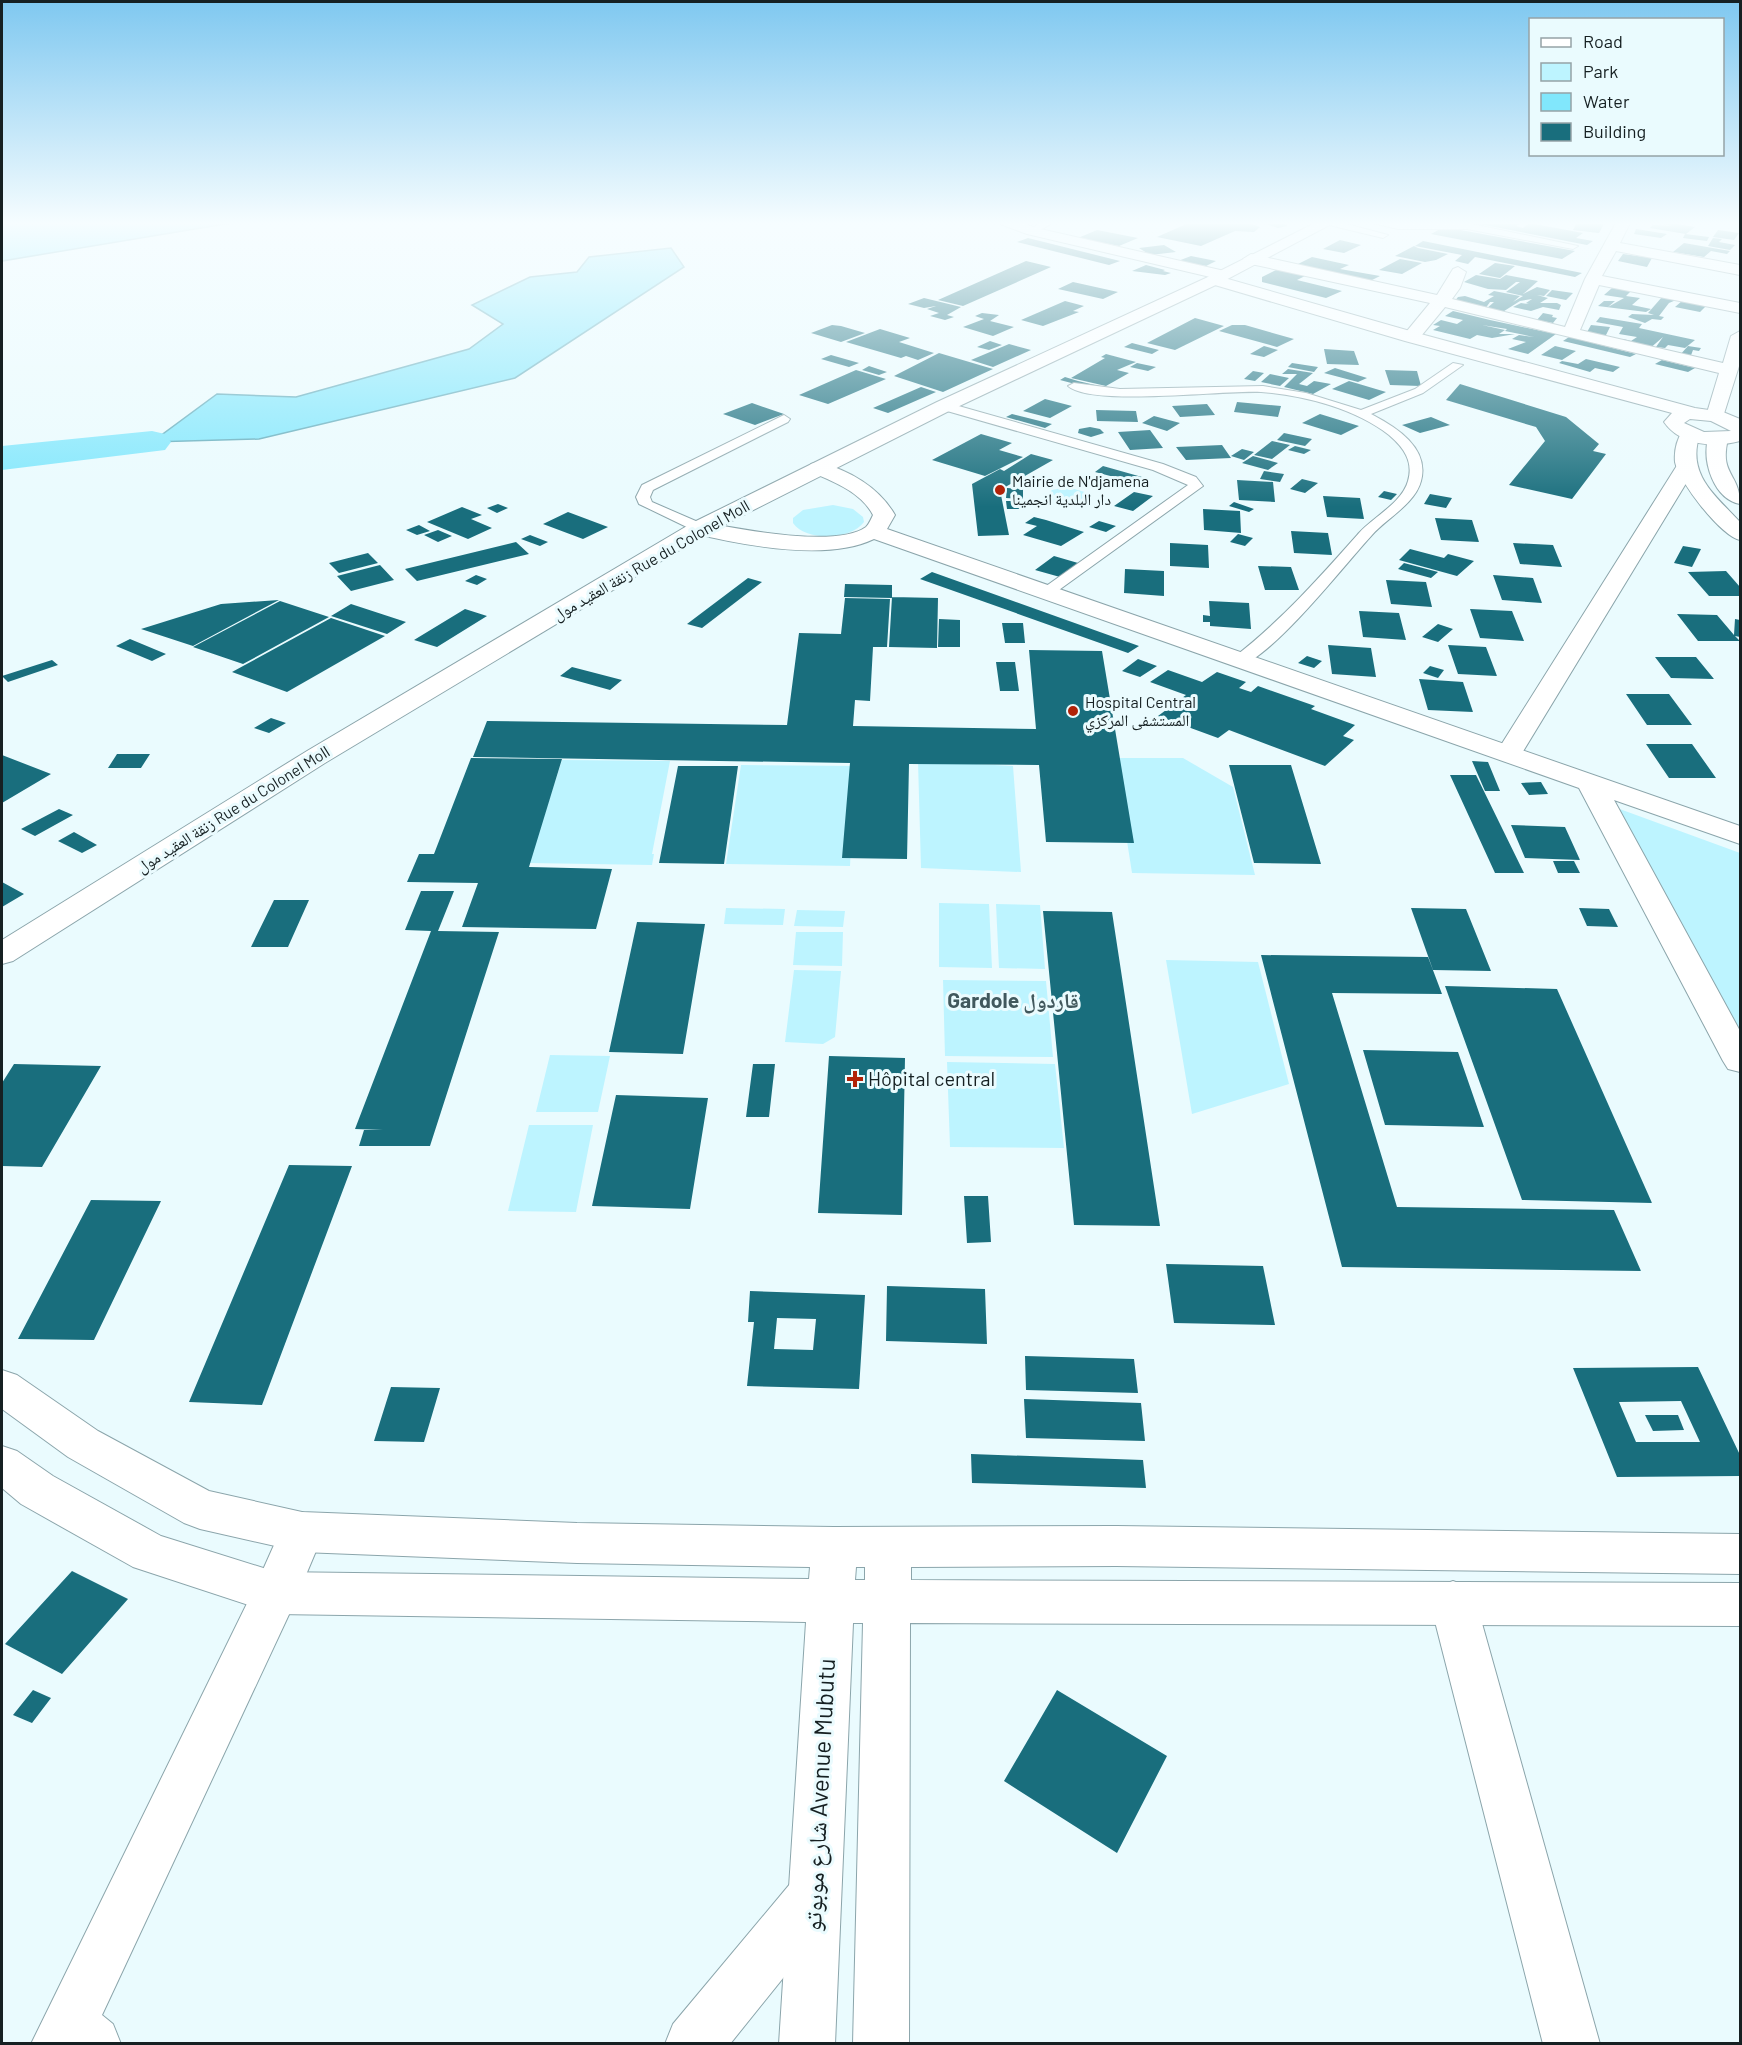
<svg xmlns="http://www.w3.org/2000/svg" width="1742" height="2045" font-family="Barlow,'Noto Naskh Arabic',sans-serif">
	<rect width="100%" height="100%" fill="#eafbfe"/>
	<path fill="#bdf4ff" d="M1068 487 1091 494 1092 501C1079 510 1055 510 1045 497L1052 490Z
		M833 505 853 509 863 517 864 522C851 540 806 542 793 523V518L803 510Z
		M1114 758H1183L1233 787 1255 875 1132 873Z
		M562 760 670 761 652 854H654L652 865 529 863Z
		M918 761 1013 766 1021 872 921 868Z
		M741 765 855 766 850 866 726 864Z
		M1606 804 1740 853V1030Z
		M939 903 989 904 992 968 939 967Z
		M996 904 1040 905 1045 969 999 968Z
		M726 908 785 909 783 925 724 924Z
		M797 910 845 911 843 927 794 926Z
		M796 932H843L842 966 793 965Z
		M1166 960 1258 962 1289 1084 1192 1114Z
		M794 970 841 971 835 1037 823 1044 785 1042Z
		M943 980 1046 981 1053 1057 945 1056Z
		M550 1055 610 1056 598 1112H536Z
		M947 1062 1055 1064 1064 1148 950 1147Z
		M529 1125H593L576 1212 508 1211Z"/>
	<path fill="#81e7fc" stroke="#61abbb" stroke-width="1.5" d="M2 221H243L2 261Z
		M671 248 684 267 515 378 259 439 152 442 217 394 296 397 469 349 503 324 472 305 530 277 577 272 589 257Z"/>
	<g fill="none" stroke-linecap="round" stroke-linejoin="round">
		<path fill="#81e7fc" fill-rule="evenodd" d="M152 431 165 434 171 442 165 450 2 470V446Z"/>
	</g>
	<path fill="#196e7d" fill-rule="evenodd" d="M1193 221H1258L1252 224 1260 227 1254 232 1235 231 1201 246 1157 237Z
		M1464 221 1499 223 1525 221 1516 226 1523 228 1529 223 1583 233 1576 238 1593 241 1587 245Z
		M1578 221 1604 224 1599 233 1573 230Z
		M1649 221H1658L1695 227 1686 234 1650 228 1653 225 1673 226Z
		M1275 222 1284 223 1287 226 1278 228 1266 224Z
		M1444 227 1575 251 1562 259 1431 234Z
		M1636 229 1667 234 1661 238 1634 234Z
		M1097 230 1138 238 1119 246 1078 238Z
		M1718 230 1739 233 1734 240 1713 237Z
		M1685 234 1709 237 1707 241 1683 238Z
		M1028 238 1120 261 1109 265 1017 242Z
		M1713 238 1722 239 1719 242 1735 245 1730 250 1708 246Z
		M1340 240 1361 245 1344 253 1323 249Z
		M1423 241 1582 273 1575 277 1475 257 1468 264 1455 261 1462 255 1415 246Z
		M1684 243 1730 251 1727 254 1711 251 1704 257 1673 252Z
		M1164 245 1176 252 1150 255 1139 248Z
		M1414 246 1418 248 1448 254 1436 260 1425 262 1395 256Z
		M1623 254 1652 258 1647 267 1618 261Z
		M1191 256 1216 261 1206 266 1178 261Z
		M1312 257 1349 265 1340 269 1380 276 1368 282 1294 266Z
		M1400 259 1422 263 1402 274 1379 270Z
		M1026 261 1051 267 963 306 938 300Z
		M1495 263 1515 266 1500 278 1479 274Z
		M1146 265 1165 270 1163 271 1171 273 1165 275 1132 271Z
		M1280 268 1309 274 1297 280 1342 291 1326 298 1262 282V277Z
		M1476 275 1500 279 1506 275 1538 281 1523 294 1537 287 1550 290 1544 296 1537 295 1548 298 1540 303H1557L1561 305 1559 310 1543 307 1531 311 1513 307 1521 303 1529 304 1526 303 1532 299 1520 301 1501 313 1485 310 1494 302H1490L1485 309 1454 302 1458 297 1465 296 1484 302 1494 296 1488 295 1494 291 1520 296 1513 302 1523 296 1506 292 1520 282H1516L1506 290 1488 289 1464 282Z
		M1073 282 1118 292 1103 299 1058 289Z
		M1612 288 1631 291 1626 296 1640 298 1632 305 1651 309 1646 312 1598 306 1604 301H1615L1608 307 1624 298 1604 295Z
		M1552 290 1573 293 1566 300 1546 296Z
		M1662 297 1676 300 1669 303 1659 316 1664 317 1661 320 1652 319 1645 323 1628 317 1632 314 1654 315 1648 313Z
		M924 298 961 307 947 315 954 317 945 320 930 316 939 313 927 309 936 306 924 308 908 304Z
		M1065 301 1084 306 1073 311 1079 312 1043 326 1021 320Z
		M1682 301 1706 306 1700 312 1675 307Z
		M1453 311 1490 320 1556 334 1528 354 1508 349 1526 342 1512 339 1519 335 1534 337 1505 331 1507 329 1482 325 1505 330 1499 334H1515L1492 338 1477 335 1470 339 1433 330 1440 326 1433 325 1441 320 1457 324 1463 320 1445 316Z
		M982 313 999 315 990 321 1014 327 993 336 963 327 984 319 975 316Z
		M1543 313 1553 315 1552 317 1557 318 1553 323 1537 320Z
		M1600 317 1642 324 1639 328 1695 340 1685 348 1668 345 1665 348 1656 347 1663 337 1648 350 1618 342 1623 339 1631 341 1637 337 1619 334 1623 327 1596 322Z
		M1195 318 1224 326 1175 350 1147 343Z
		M832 325 841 326 865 333 841 342 811 333Z
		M1232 325H1245L1294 339 1277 347 1219 331Z
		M1591 325 1610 327 1605 337 1586 334Z
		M880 329 910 338 899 342 934 353 918 360 906 356 901 358 846 342Z
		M1569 337 1636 354 1630 357 1563 341Z
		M990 341 1002 345 989 350 977 347Z
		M1132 343 1159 350 1152 354 1124 347Z
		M1009 344 1031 350 993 367 971 360Z
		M1264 346 1278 350 1264 357 1250 354Z
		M1555 346 1576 351 1562 360 1541 355Z
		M1688 346 1701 348 1699 351 1693 350 1690 358 1679 356Z
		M1324 349 1354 351 1359 365 1327 364Z
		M939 353 993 369 943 392 894 376Z
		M1106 354 1136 362 1117 370 1129 373 1106 386 1071 378 1105 358 1101 357Z
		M831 355 859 363 849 367 821 359Z
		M1586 359 1620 367 1613 372 1595 368 1590 372 1559 363 1562 361 1578 364Z
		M1662 360 1695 368 1688 372 1655 364Z
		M1137 363 1156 367 1148 371 1130 367Z
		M1292 363 1318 367 1314 372 1288 367Z
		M869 366 887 372 879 375 862 370Z
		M1335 368 1367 378 1358 382 1324 373Z
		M1288 369 1313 373 1299 384 1307 386 1314 381 1331 384 1313 394 1284 387 1297 374H1282Z
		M856 370 886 379 828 404 799 395Z
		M1385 370 1417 371 1421 386 1390 385Z
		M1253 371 1264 373 1255 381 1244 379Z
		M1270 374 1289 378 1280 386 1261 382Z
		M1065 377 1078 381 1099 386 1094 389 1060 380Z
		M1349 381 1386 392 1369 400 1332 389Z
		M1460 384 1566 417 1599 444 1593 451 1606 454 1572 499 1509 485 1545 441 1536 427 1446 400Z
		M921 387 936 392 888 413 873 408Z
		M1045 399 1072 406 1050 418 1023 411Z
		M1237 402 1281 406 1278 417 1234 412Z
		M752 403 784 414 755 425 723 414Z
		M1207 404 1215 415 1180 417 1172 406Z
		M1096 410 1136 411 1138 422 1097 421Z
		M1012 414 1052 424 1045 428 1006 417Z
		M1320 414 1359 426 1341 435 1302 423Z
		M1154 416 1180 423 1167 431 1142 423Z
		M1431 417 1450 425 1420 433 1402 425Z
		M1090 427 1100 429 1104 433 1091 437 1078 433 1079 429Z
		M1150 430 1163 448 1130 450 1118 432Z
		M1284 433 1312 439 1305 446 1277 440Z
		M981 434 1012 443 999 450 1023 457 985 476 932 460Z
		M1272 441 1290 445 1272 459 1254 455Z
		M1222 445 1231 458 1186 460 1176 447Z
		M1295 446 1311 450 1304 454 1288 450Z
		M1242 449 1254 452 1244 460 1231 456Z
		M1031 454 1053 460 1000 490 1009 535 978 536 972 484 1000 469 1004 471Z
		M1253 456 1278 463 1268 470 1242 463Z
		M1103 466 1149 479 1141 484 1095 472Z
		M1264 471 1284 474 1280 482 1260 479Z
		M1302 479 1318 483 1305 493 1290 489Z
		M1237 480 1273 482 1275 502 1239 500Z
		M1007 488 1023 489V499L1006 498Z
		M1384 491 1397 494 1391 500 1378 497Z
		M1134 492 1153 496 1133 511 1114 506Z
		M1430 494 1452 498 1446 508 1424 504Z
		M1323 496 1360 498 1364 519 1327 517Z
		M1006 501H1021V509H1007Z
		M1234 502 1254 509 1249 512 1229 506Z
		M498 504 508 508 497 513 487 508Z
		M462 507 482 515 471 519 492 528 468 539 427 522Z
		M1203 509 1240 511 1241 533 1204 530Z
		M568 512 608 527 583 539 543 524Z
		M1034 517 1046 520 1084 532 1061 546 1023 535 1037 526 1025 523Z
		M1435 518 1472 520 1479 542 1441 540Z
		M1099 521 1116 526 1106 532 1089 527Z
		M419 525 430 531 417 535 406 530Z
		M438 530 452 536 438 542 424 535Z
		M1291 531 1328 533 1332 555 1294 553Z
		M1238 534 1253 538 1245 546 1230 542Z
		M530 535 548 542 540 546 521 539Z
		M516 542 529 554 417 581 405 569Z
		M1170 543 1208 545 1209 568 1170 566Z
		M1513 543 1553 545 1562 567 1520 564Z
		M1683 546 1701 549 1692 567 1674 563Z
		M1410 549 1444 558 1448 554 1474 561 1457 576 1399 560Z
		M368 553 378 563 339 573 329 563Z
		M1054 556 1078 563 1060 577 1035 570Z
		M1404 563 1438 572 1431 578 1398 569Z
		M380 565 394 580 351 591 337 576Z
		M1258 566 1291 567 1299 590H1265Z
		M1125 569 1164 571V596L1124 593Z
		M1726 571 1740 587V596H1709L1688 572Z
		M932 572 1139 646 1128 653 920 579Z
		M476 575 487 579 477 585 465 581Z
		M1493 575 1533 578 1542 603 1502 600Z
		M748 578 762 582 702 628 687 624Z
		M1386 580 1426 582 1432 607 1391 604Z
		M845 584 892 585V598L844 597Z
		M892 597 938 598 937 648 889 647Z
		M845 598 890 599 887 647H873L870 701 855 700 853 726 1036 729 1029 650 1102 651 1134 843 1046 842 1039 765 909 764 907 859 842 858 850 763 473 757 487 721 787 725 799 633 841 634Z
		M279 600 193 646 141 629 221 604Z
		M280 601 329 617 243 664 193 647Z
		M1209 601 1249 603 1251 629 1210 626V622H1203V615L1210 616Z
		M351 604 406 622 387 634 331 616Z
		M465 609 487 616 437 647 414 640Z
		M1470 609 1512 611 1524 641 1480 638Z
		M1359 611 1399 613 1406 640 1363 637Z
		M1677 614 1717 615 1734 635 1735 619 1740 620V637L1735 636 1740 641H1698Z
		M331 618 385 636 287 692 232 672Z
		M939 619 960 620V647H938Z
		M1002 623H1023L1025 643H1005Z
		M1438 624 1453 629 1438 642 1422 637Z
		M130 639 166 654 152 661 116 646Z
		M1328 645 1371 648 1376 677 1332 674Z
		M1448 645 1486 647 1497 676 1458 674Z
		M1307 656 1322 661 1314 668 1298 663Z
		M1655 657H1696L1714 679 1671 678Z
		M1138 659 1157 666 1140 677 1122 671Z
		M52 660 58 665 8 682 2 676Z
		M996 662H1015L1019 691H1000Z
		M1430 666 1444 670 1438 678 1423 673Z
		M572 667 622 680 610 690 560 676Z
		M1168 670 1202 682 1217 672 1246 682 1239 688 1251 692 1258 686 1315 706 1311 709 1355 725 1343 736 1354 740 1325 766 1229 730 1218 738 1158 716 1186 695 1150 682Z
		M1419 679 1463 682 1473 712 1428 710Z
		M1626 694H1669L1692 725H1647Z
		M271 718 286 723 269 733 254 728Z
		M1646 744H1692L1716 778H1669Z
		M117 754H150L141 768H108Z
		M2 755 51 774 2 803Z
		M471 758 562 759 529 867 612 869 596 929 462 927 478 883 407 882 419 854H434Z
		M1472 761 1488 762 1500 791H1485Z
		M1229 765H1291L1321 864 1254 863Z
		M678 766H738L724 864 659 863Z
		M1450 775H1476L1524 873H1495Z
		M1541 782 1548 794 1529 795 1521 783Z
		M59 809 73 815 35 836 21 829Z
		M1511 825 1565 827 1580 860 1525 858Z
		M74 832 97 845 82 853 58 841Z
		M1553 861H1574L1580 873H1558Z
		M2 882 24 894 2 907Z
		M421 891H454L438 931 499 932 430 1146H359L364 1130H383L355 1129 431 931 405 930Z
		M274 900H309L288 947H251Z
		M1411 908 1466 909 1491 971 1433 970Z
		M1579 908 1609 909 1618 927 1587 926Z
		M1043 911 1112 912 1160 1226 1074 1225Z
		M637 922 705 924 683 1054 609 1052Z
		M1261 955 1428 957 1442 994 1332 993 1397 1207 1614 1210 1641 1271 1342 1267Z
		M1445 986 1557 989 1652 1203 1522 1200Z
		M1363 1050 1458 1052 1484 1127 1385 1125Z
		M829 1056 905 1058 902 1215 818 1213Z
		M14 1064 101 1066 42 1167 2 1166V1083Z
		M753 1064H775L769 1117H746Z
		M616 1095 708 1098 690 1209 592 1206Z
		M289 1165 352 1166 262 1405 189 1402Z
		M964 1196H988L991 1242 967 1243Z
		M91 1200 161 1201 94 1340 18 1339Z
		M1166 1264 1263 1266 1275 1325 1174 1323Z
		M887 1286 985 1289 987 1344 886 1341Z
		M750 1291 865 1295 859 1389 747 1386 754 1322H748ZM777 1318 816 1319 813 1350 774 1349Z
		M1025 1356 1134 1359 1138 1393 1026 1390Z
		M1698 1367 1740 1455V1476L1617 1477 1573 1368ZM1681 1401 1700 1442H1636L1619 1402Z
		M391 1387 440 1388 424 1442 374 1441Z
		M1024 1399 1141 1403 1145 1441 1026 1438Z
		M1645 1415H1678L1684 1430 1653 1431Z
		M971 1454 1143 1460 1146 1488 972 1483Z
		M72 1571 128 1599 62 1674 5 1644Z
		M33 1690 51 1698 32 1723 13 1715Z
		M1057 1690 1167 1756 1117 1853 1004 1781Z"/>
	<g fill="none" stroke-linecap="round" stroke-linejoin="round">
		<defs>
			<path id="service" d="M1044 221H1056L1035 233 1027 231Z
				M1324 221H1335L1388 235 1383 238 1325 224Z
				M1364 221 1467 223 1578 246 1573 249 1467 229H1398Z
				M1453 363 1463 365 1423 393 1371 414C1396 427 1430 448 1421 481 1415 504 1387 518 1372 535 1346 563 1273 657 1239 666L1233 664 1231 661 1233 658C1281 621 1319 578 1359 533 1373 517 1402 503 1408 481 1414 461 1403 447 1389 435 1356 409 1303 395 1261 392 1223 390 1092 407 1068 386L1074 383 1120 389 1263 386 1306 393 1361 410 1415 389Z
				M940 403H948L1163 464 1196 477 1203 486 1052 595H1042L1040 592 1042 589 1188 485 1153 470 940 409Z
				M784 415 790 419 788 422 653 490 650 497 652 502 705 525V531H695L639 504 636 497 642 485Z"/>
			<path id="minor" d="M998 221H1018L1036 228 1229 272 1231 275 1223 280 1027 234 1000 224Z
				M1617 221H1631L1620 243 1740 265V275L1616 251 1602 276 1740 303V313L1599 285 1580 330 1723 363 1731 336 1740 331V363L1722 420H1708L1706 416 1719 373 1445 307 1417 341 1411 342 1402 337 1430 303 1251 264 1243 259 1251 254 1437 295 1453 269 1458 267 1466 272 1460 288 1452 299 1565 327 1585 279Z
				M1686 461 1693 463 1696 467 1522 753 1518 759 1509 761 1500 759 1496 753 1676 467 1679 463Z
				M302 1512 318 1518 324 1532 292 1608 102 2015 113 2024 121 2044H31L258 1581 286 1518Z
				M1453 1581 1469 1587 1476 1602 1600 2044H1543L1430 1602 1437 1587Z
				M814 1870 833 1878 841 1897 833 1916 730 2044H665L673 2024 795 1878Z"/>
			<path id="tertiary" d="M1690 428 1700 434C1686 474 1715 495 1740 522V540C1721 536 1679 482 1675 462 1674 451 1677 439 1683 430Z
				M1718 433 1728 439C1719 475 1740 473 1740 504 1714 499 1702 462 1708 439Z
				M818 462C849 470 879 487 895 515L887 529 1740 826V844L1614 800 1740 1031V1072L1728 1069 1723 1061 1579 788 874 539C827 562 742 545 692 533L689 528 692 523 700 522C736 528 836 549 866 527 869 524 871 519 873 515 861 492 834 482 811 472L808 468 811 464Z
				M2 1370 17 1375 98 1431 209 1491 302 1512 577 1523 834 1527 1116 1526 1740 1534V1574L1116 1566 911 1567V1580L1740 1583V1626L910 1623 909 2044H853L863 1623H853L835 2044H779L806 1622 276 1614 133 1567 21 1504 2 1488V1446L17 1451 53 1476 161 1536 276 1572 809 1579 810 1567 577 1563 302 1552 200 1529 184 1523 68 1457 2 1409ZM856 1567H865V1580H855Z"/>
			<path id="secondary" d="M1214 275 1417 333 1695 408 1723 412 1740 419V441C1714 448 1681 446 1664 422L1672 413 1405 341 1208 283 1206 280 1208 277ZM1690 419 1711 421 1731 431 1704 432 1684 423Z"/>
			<path id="primary" d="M1319 221H1337L1220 283 951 410 708 533 325 763 13 961 2 964V940L307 751 692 523 937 402 1208 277Z"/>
		</defs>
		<use href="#service" stroke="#8ba5ab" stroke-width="2"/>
		<use href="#minor" stroke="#8ba5ab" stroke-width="2"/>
		<use href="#tertiary" stroke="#8ba5ab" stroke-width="2"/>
		<use href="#secondary" stroke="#8ba5ab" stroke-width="2"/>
		<use href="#primary" stroke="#8ba5ab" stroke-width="2"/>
		<use href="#service" fill="#fff" fill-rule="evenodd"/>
		<use href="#minor" fill="#fff" fill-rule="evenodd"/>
		<use href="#tertiary" fill="#fff" fill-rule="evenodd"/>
		<use href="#secondary" fill="#fff" fill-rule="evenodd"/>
		<use href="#primary" fill="#fff" fill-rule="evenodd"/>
	</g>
	<linearGradient id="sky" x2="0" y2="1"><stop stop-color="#7fc8f0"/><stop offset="0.44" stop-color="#f6fdff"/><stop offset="1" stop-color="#f6fdff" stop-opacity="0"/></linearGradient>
	<rect width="1742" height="507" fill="url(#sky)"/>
	<g fill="#b12309" stroke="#eafbfe" stroke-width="2">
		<circle cx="1000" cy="490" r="6"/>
		<circle cx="1073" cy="711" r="6"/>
		<path d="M852 1070h6v6h6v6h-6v6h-6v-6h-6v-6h6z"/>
	</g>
	<g text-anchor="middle" stroke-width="6" stroke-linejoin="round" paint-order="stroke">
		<g font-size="16" fill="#162022" stroke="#eafbfe" text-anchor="start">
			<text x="1012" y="487">Mairie de N'djamena<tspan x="1012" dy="18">دار البلدية انجمينا</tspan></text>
			<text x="1085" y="708">Hospital Central<tspan x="1085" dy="18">المستشفى المركزي</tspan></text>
		</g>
		<g font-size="16" fill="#162022" stroke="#eafbfe">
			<text transform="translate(651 560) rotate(-30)" y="6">زنقة العقيد مول Rue du Colonel Moll</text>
			<text transform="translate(233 809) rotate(-32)" y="6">زنقة العقيد مول Rue du Colonel Moll</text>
		</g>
		<g font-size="20" fill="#162022" stroke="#eafbfe" text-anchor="start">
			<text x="868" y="1086">Hôpital central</text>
		</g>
		<g font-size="21" font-weight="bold" fill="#41585d" stroke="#eafbfe">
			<text x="1013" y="1008">Gardole قاردول</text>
		</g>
		<g font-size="24" fill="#162022" stroke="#eafbfe">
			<text transform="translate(820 1795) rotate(-87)" y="8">شارع موبوتو Avenue Mubutu</text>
		</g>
	</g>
	<rect width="1742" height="2045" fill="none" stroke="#162022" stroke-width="6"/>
	<rect x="1529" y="18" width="195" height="138" fill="#eafbfe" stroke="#95a3a6" stroke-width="1.5"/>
	<rect x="1541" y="38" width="30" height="9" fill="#ffffff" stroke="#95a3a6" stroke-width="1.5"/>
	<text x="1583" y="48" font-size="18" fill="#162022">Road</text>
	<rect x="1541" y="63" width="30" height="18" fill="#bdf4ff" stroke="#95a3a6" stroke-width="1.5"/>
	<text x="1583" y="78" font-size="18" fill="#162022">Park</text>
	<rect x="1541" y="93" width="30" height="18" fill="#81e7fc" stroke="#95a3a6" stroke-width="1.5"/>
	<text x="1583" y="108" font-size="18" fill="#162022">Water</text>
	<rect x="1541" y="123" width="30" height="18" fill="#196e7d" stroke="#95a3a6" stroke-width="1.5"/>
	<text x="1583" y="138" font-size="18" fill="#162022">Building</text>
</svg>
